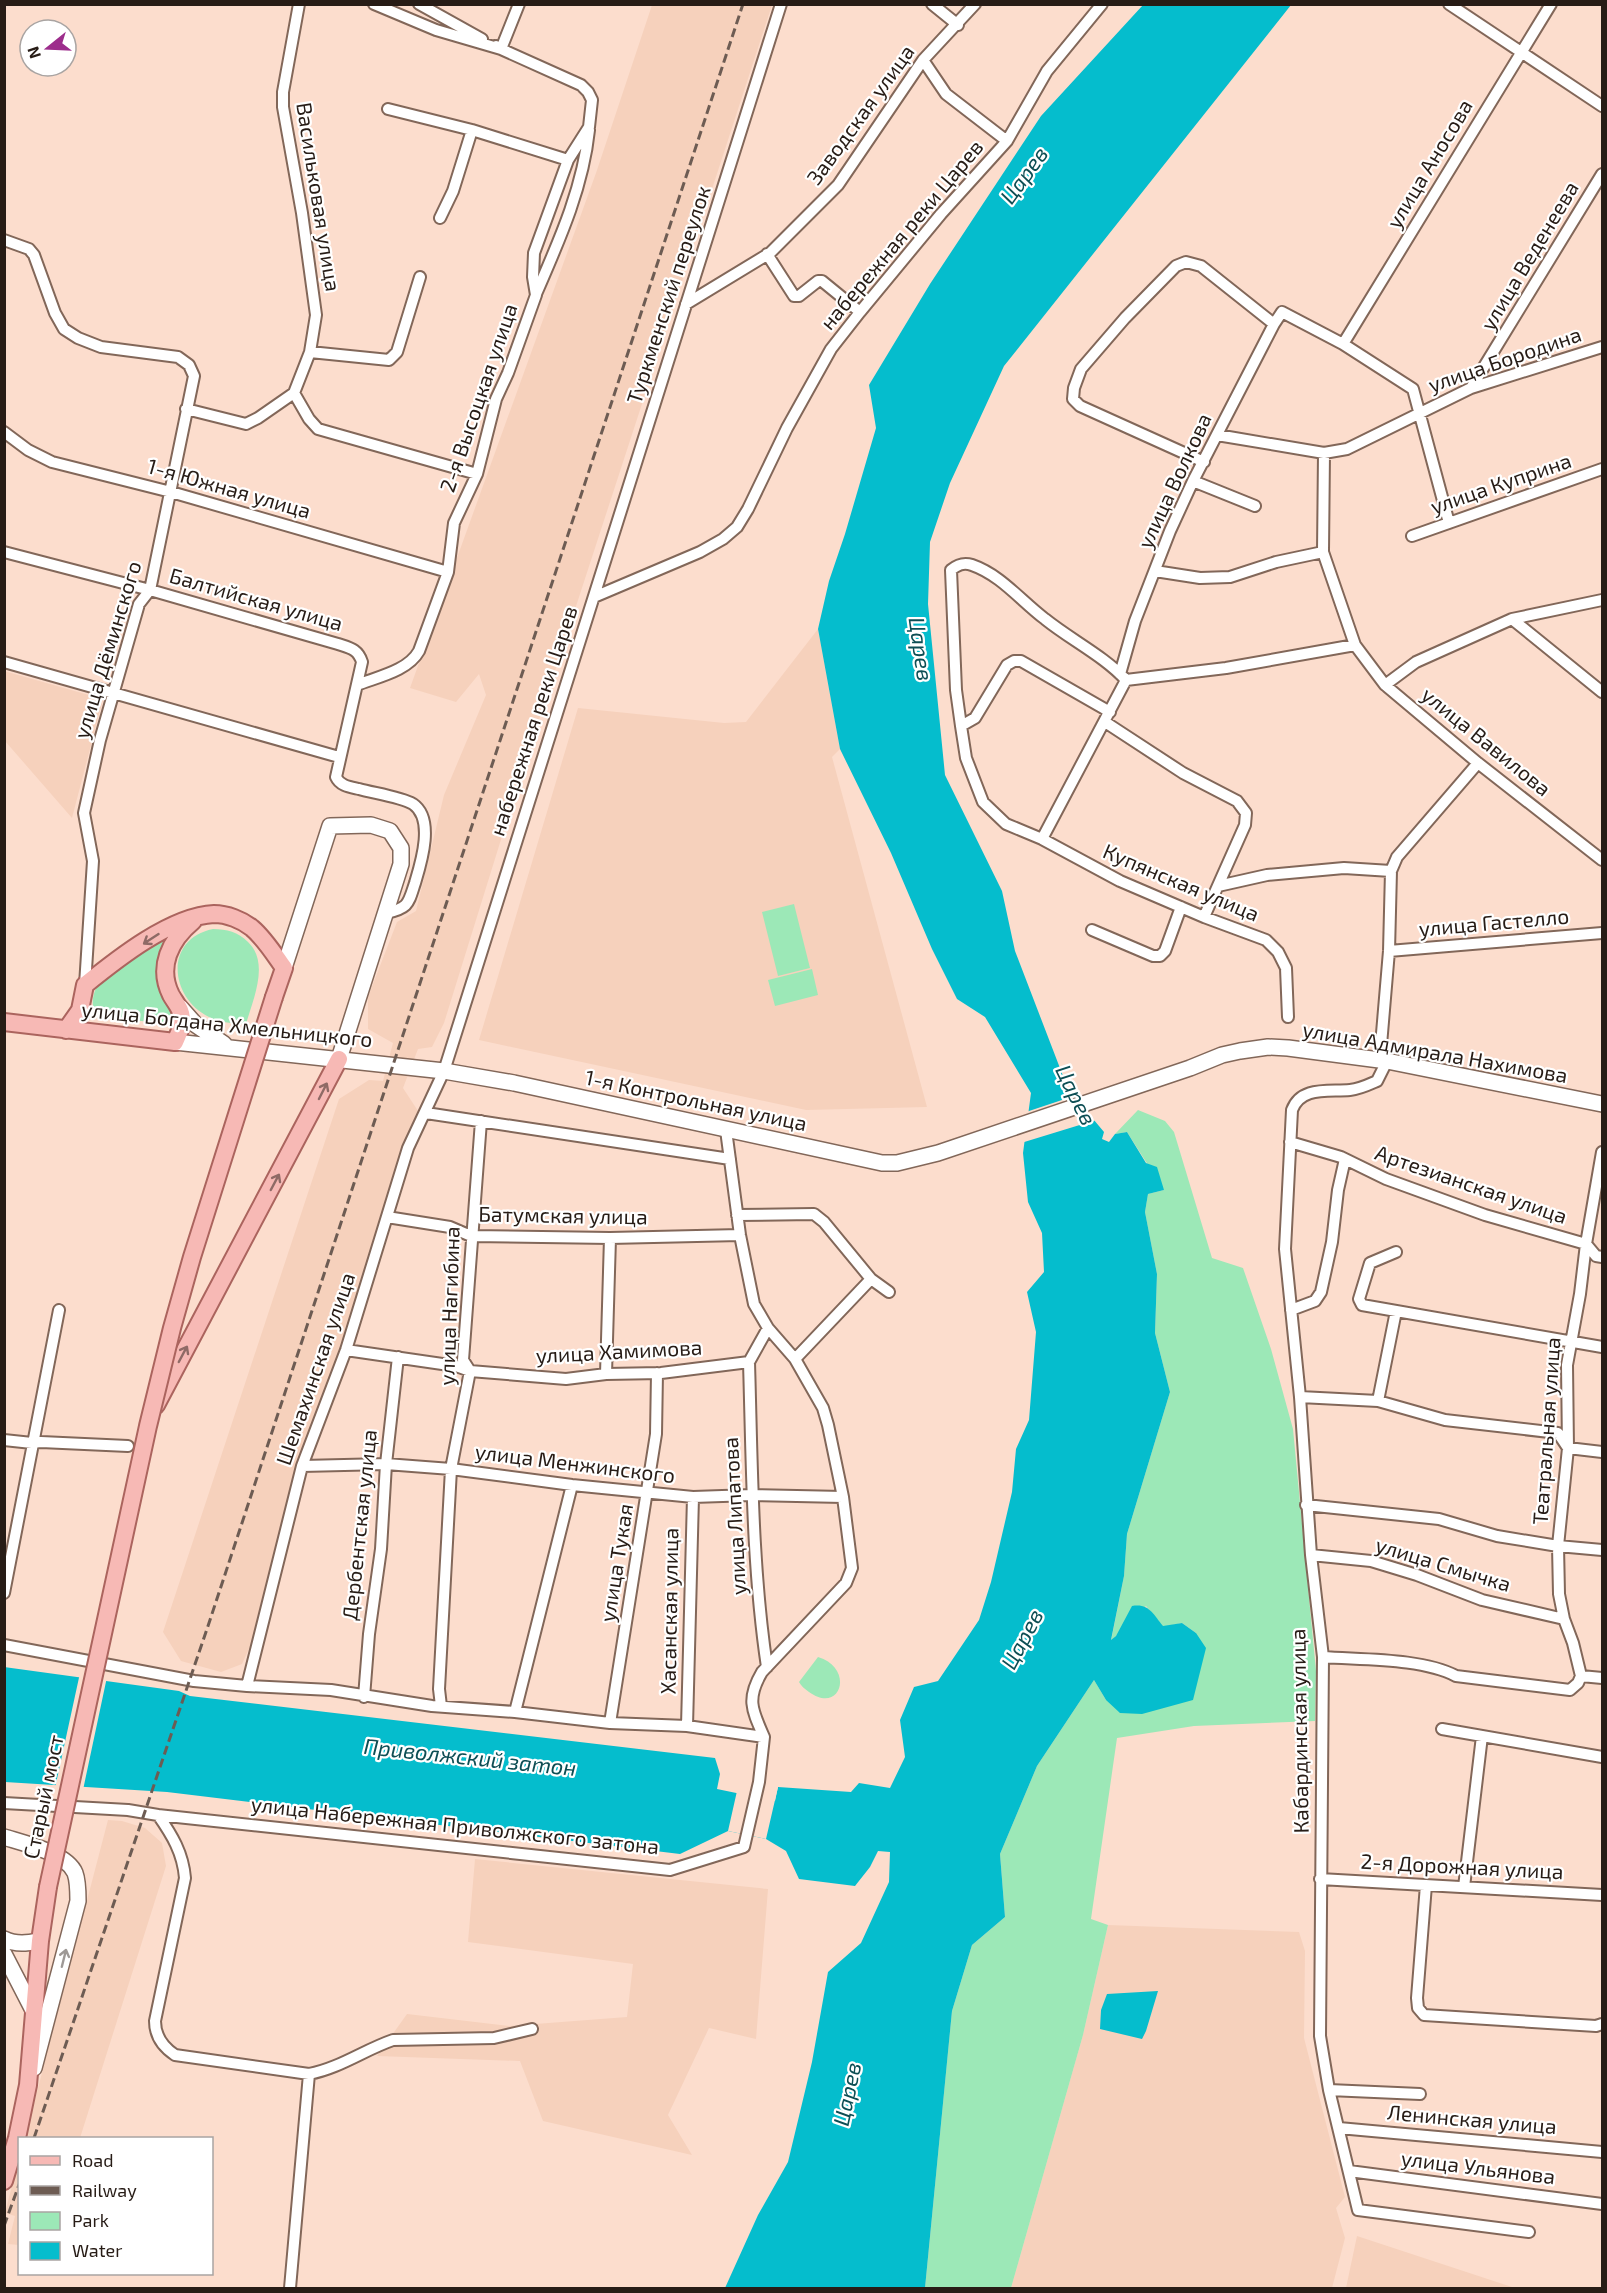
<svg xmlns="http://www.w3.org/2000/svg" width="1607" height="2293" font-family="'Exo 2',sans-serif">
	<rect width="100%" height="100%" fill="#fcddcd"/>
	<path fill="#f6d1bc" d="M652 5H772L521 775 444 1023 432 1047 418 1049 403 1088 418 1111 252 1642 242 1664 221 1672 181 1661 163 1632 339 1099 369 1080 383 1081 393 1043 368 1029V997L397 922 416 911 444 795 486 695 479 674 456 702 410 688 596 173Z
		M818 629 840 749 832 757 927 1107 806 1110 479 1040 578 708 724 723 746 722Z
		M4 671 103 699 72 818 5 741Z
		M108 1820 122 1821 145 1828 162 1843 166 1866 80 2138H25Z
		M475 1859 768 1889 756 2039 709 2028 668 2115 692 2155 543 2121 520 2061 377 2056 407 2014 509 2026 627 2017 633 1964 468 1942Z
		M1108 1925 1299 1932 1305 1951 1304 2038 1345 2197 1336 2208 1345 2238 1332 2288H1011L1083 2035Z
		M19 2158V2245L8 2244 15 2216 5 2213Z
		M1357 2236 1515 2288H1346Z"/>
	<path fill="#9ce8b7" d="M794 904 810 968 778 976 762 912Z
		M213 929C227 929 238 932 248 942 270 963 253 999 246 1024 233 1023 220 1023 209 1017 169 997 164 939 213 929Z
		M168 935 174 1019 167 1024 98 1016C89 1007 93 993 99 982Z
		M812 969 818 995 775 1006 768 980Z
		M1138 1110 1165 1121 1174 1132 1212 1258 1243 1268 1271 1349 1293 1429 1316 1671 1315 1721 1194 1726 1117 1738 1091 1919 1108 1925 1083 2035 1011 2288H925L952 2011 972 1945 1005 1917 1000 1854 1037 1766 1094 1680 1106 1700 1196 1633 1182 1623 1163 1627 1146 1606 1111 1641 1124 1576 1127 1534 1170 1392 1155 1333 1157 1274 1145 1212 1148 1194 1164 1190 1127 1132 1115 1134Z
		M818 1657C855 1668 841 1715 809 1692 805 1689 801 1686 799 1682Z"/>
	<path fill="#05bdcd" d="M1143 5H1291L1004 366 950 483 930 542 928 604 945 775 1002 891 1015 951 1068 1089 1104 1132 1102 1139 1109 1142 1115 1134 1127 1132 1146 1163 1157 1167 1164 1190 1148 1194 1145 1212 1157 1274 1155 1333 1170 1392 1127 1534 1124 1576 1111 1640 1116 1636 1132 1606C1149 1603 1153 1614 1163 1626L1182 1623 1196 1633 1206 1648 1193 1700 1142 1714 1120 1713 1106 1700 1094 1680 1037 1766 1000 1854 1005 1917 972 1945 952 2011 925 2288H725L758 2215 788 2162 812 2062 828 1972 861 1943 889 1882 890 1852 878 1851 870 1867 855 1886 799 1879 786 1851 766 1839 728 1831 680 1854 167 1792 5 1782 4 1667 179 1691 190 1696 715 1758 720 1774 717 1789 775 1801 778 1787 851 1792 859 1783 890 1788 905 1757 900 1720 914 1687 938 1681 979 1620 991 1582 1012 1492 1016 1449 1029 1420 1036 1332 1027 1292 1044 1272 1042 1233 1028 1202 1023 1153 1031 1093 985 1017 957 999 932 949 891 853 840 749 818 629 829 581 845 534 876 428 869 385 930 284 1041 116Z
		M1158 1991 1146 2031 1142 2039 1100 2029 1101 2010 1107 1994Z"/>
	<path fill="#fcddcd" d="M1077 1095 1096 1120 1021 1143 1026 1112Z
		M80 1673 107 1677 83 1790 55 1788Z
		M775 1786 778 1787 766 1839 728 1831 737 1791 772 1798Z"/>
	<g fill="none" stroke-linecap="round" stroke-linejoin="round">
		<defs>
			<path id="street" d="M419 4 482 39
				M932 4 958 25
				M1449 4 1602 106
				M496 46 501 49 519 4
				M923 60 946 94 1007 141
				M388 109 472 130 568 160
				M440 218 453 191 472 130
				M4 240 29 249 34 255 55 313 64 329 78 338 101 347 178 357 189 365 194 376 150 590 139 604 100 740 84 813 93 861 85 985
				M767 254 794 296H799L818 281H822L860 312
				M536 294C559 241 583 188 589 130
				M686 304 770 253 838 185 923 60 975 4
				M1343 344 1551 4
				M310 352 389 360 397 352 420 277
				M1471 388 1602 174
				M294 393 310 352 316 315 302 213 283 107V92L299 4
				M186 409 246 424 258 418 294 393 309 419 318 429 477 474
				M4 432 28 450 52 462 171 492 448 572
				M1217 435 1324 453 1347 449 1471 388 1602 347
				M1324 453 1323 552 1355 645 1385 685 1478 763 1602 860
				M1204 462 1080 406 1073 399 1074 388 1081 369 1125 318 1176 266 1186 262 1201 266 1274 324
				M1193 481 1255 506
				M1412 536 1602 469
				M4 552 150 590 338 644C350 648 358 649 362 662L336 777C340 786 350 787 359 789 373 793 401 797 413 804 435 819 421 863 415 883 408 904 409 908 386 913
				M1155 571 1200 578 1230 577 1276 562 1323 552
				M594 597 700 552 723 539 737 527 748 509 787 428 831 349 860 312 941 214 1007 141 1047 71 1102 4
				M1512 619 1602 692
				M4 662 339 757
				M1120 674 1135 621 1170 531 1193 481 1274 324 1282 312 1343 344 1413 389 1449 523
				M357 685C377 677 408 671 419 651L448 572 454 523 477 474 496 399 508 373 536 295 533 277 534 253 568 160 589 127 592 100 588 92 581 85 501 49 436 30 374 4
				M1385 685 1416 662 1512 619 1602 600
				M1105 722 1183 773 1237 801 1246 813 1245 825 1204 917
				M961 726 975 718 1007 665 1014 661H1021L1110 712
				M1478 763 1397 857 1391 871 1389 951 1381 1045 1387 1061 1377 1081C1368 1085 1360 1089 1350 1090 1328 1092 1301 1086 1292 1110L1285 1249 1300 1397 1311 1555 1323 1657 1320 2036 1329 2090 1358 2210 1529 2232
				M1042 839 1126 680
				M1218 886 1267 875 1344 868 1391 871
				M1092 930 1153 956H1160L1165 951 1181 907
				M1389 951 1602 933
				M1288 1017 1286 968 1278 952 1266 940 1204 917 1120 881 1042 839 1006 824 983 802 966 758 961 726 956 690 951 570C957 565 963 562 972 565 1001 575 1021 601 1045 619 1071 640 1104 656 1126 680L1226 668 1355 645
				M426 1113 730 1159
				M726 1130 740 1235 754 1304 768 1328 795 1359 823 1408 828 1425 843 1497 852 1568 846 1583 762 1672C746 1699 752 1710 764 1737
				M1290 1142 1341 1157 1386 1179 1485 1215 1586 1244 1596 1256 1602 1257
				M737 1215 814 1214 824 1222 871 1279 889 1292
				M387 1217 450 1227 471 1236 610 1238 740 1235
				M1396 1252 1370 1263 1359 1299 1362 1305 1602 1347
				M1291 1310 1315 1301 1321 1292 1332 1242 1338 1190 1345 1159
				M346 1350 456 1366 470 1371 566 1379 606 1374 661 1373 749 1362 768 1328
				M795 1359 871 1279
				M749 1362C752 1464 752 1567 767 1667
				M606 1374 610 1238
				M1300 1397 1378 1401 1445 1420 1558 1433 1568 1448 1602 1452
				M1378 1401 1396 1311
				M4 1440 32 1443 41 1442 128 1446
				M302 1466 386 1464 451 1469 572 1485 693 1497 752 1495 843 1497
				M1306 1505 1439 1519 1497 1536 1558 1546 1602 1550
				M1311 1555 1371 1561 1417 1575 1482 1600 1564 1619
				M4 1593 59 1310
				M4 1645 194 1681 247 1686 331 1690 432 1706 515 1712 610 1723 687 1726 764 1737
				M1323 1657C1362 1660 1422 1658 1456 1676L1570 1690 1578 1683 1581 1676 1602 1678
				M1581 1676 1573 1643 1564 1619 1559 1594 1558 1546 1568 1448 1567 1365 1580 1294 1586 1244 1602 1152
				M247 1686 302 1466 346 1350 408 1148 444 1071 781 4
				M364 1697 369 1634 381 1549 386 1464 398 1357
				M441 1706 439 1689 451 1469 470 1371 463 1360 481 1121
				M515 1712 572 1485
				M610 1723 656 1434 657 1373
				M687 1726 693 1497
				M1442 1729 1602 1757
				M4 1803 128 1810 158 1815 670 1870 744 1847 759 1782 764 1737
				M158 1815C172 1835 183 1853 185 1878L155 2021C155 2036 163 2047 175 2055L309 2074C340 2068 364 2050 393 2040L494 2038 532 2029
				M1320 1879 1602 1895
				M1426 1885 1417 1998 1418 2008 1424 2015 1596 2026 1602 2024
				M1464 1887 1482 1736
				M1329 2090 1420 2094
				M1339 2128 1602 2152
				M1349 2171 1602 2204
				M290 2288 309 2074"/>
			<path id="secondary" d="M284 968 330 826 371 825 390 831 401 848V864L339 1059
				M180 1007 196 1025 224 1044
				M175 1042 444 1071 514 1083 882 1163H897L938 1153 1190 1068 1222 1055 1240 1051 1268 1047 1288 1048 1387 1061 1602 1104
				M4 1837C23 1843 67 1853 75 1873 78 1881 78 1892 78 1901L34 2068
				M4 1939C16 1945 28 1943 40 1941
				M4 1954 34 2012 37 2013"/>
			<path id="primary" d="M4 1022 175 1042C178 1035 182 1028 182 1020 182 1009 176 1004 171 995 157 967 170 940 193 921
				M66 1030 80 1010 85 985C117 959 171 916 214 914 227 914 242 920 252 928 265 939 274 954 284 968L274 997
				M156 1405 339 1059
				M4 2181 17 2138 28 2085 40 1941 48 1887"/>
		</defs>
		<use href="#street" stroke="#826759" stroke-width="14"/>
		<use href="#secondary" stroke="#826759" stroke-width="18"/>
		<use href="#primary" stroke="#ab645e" stroke-width="20"/>
		<use href="#street" stroke="#fff" stroke-width="10"/>
		<use href="#secondary" stroke="#fff" stroke-width="15"/>
		<use href="#primary" stroke="#f7b9b5" stroke-width="16"/>
		<path stroke="#6d5c53" stroke-width="3" stroke-dasharray="9 4.5" stroke-linecap="butt" d="M34 2138 208 1626 743 4
			M4 2226 20 2182"/>
		<defs>
			<path id="primary-bridge" d="M48 1887 148 1426 172 1328 192 1257 274 997"/>
		</defs>
		<use href="#primary-bridge" stroke="#ab645e" stroke-width="20" stroke-linecap="butt"/>
		<use href="#primary-bridge" stroke="#f7b9b5" stroke-width="16"/>
	</g>
	<defs><path id="oneway-shaft" d="M-6 0H5M1.5-3L5.5 0L1.5 3" fill="none" stroke-width="1.6" stroke-linecap="round" stroke-linejoin="round" transform="scale(1.5)"/></defs>
	<g stroke="#8f6a66">
		<use href="#oneway-shaft" transform="translate(151 939) rotate(147)"/>
		<use href="#oneway-shaft" transform="translate(323 1091) rotate(-63)"/>
		<use href="#oneway-shaft" transform="translate(275 1182) rotate(-62)"/>
		<use href="#oneway-shaft" transform="translate(183 1354) rotate(-62)"/>
	</g>
	<use stroke="#9e9996" href="#oneway-shaft" transform="translate(64 1958) rotate(-76)"/>
	<g text-anchor="middle" stroke-width="4.5" stroke-linejoin="round" paint-order="stroke">
		<g font-size="21" fill="#271c16" stroke="#fff">
			<text transform="translate(861 115) rotate(-54)" y="7">Заводская улица</text>
			<text transform="translate(1430 164) rotate(-59)" y="7">улица Аносова</text>
			<text transform="translate(318 197) rotate(81)" y="7">Васильковая улица</text>
			<text transform="translate(902 235) rotate(-50)" y="7">набережная реки Царев</text>
			<text transform="translate(1530 256) rotate(-59)" y="7">улица Веденеева</text>
			<text transform="translate(669 295) rotate(-72)" y="7">Туркменский переулок</text>
			<text transform="translate(1505 360) rotate(-19)" y="7">улица Бородина</text>
			<text transform="translate(479 398) rotate(-71)" y="7">2-я Высоцкая улица</text>
			<text transform="translate(1175 481) rotate(-65)" y="7">улица Волкова</text>
			<text transform="translate(1501 484) rotate(-19)" y="7">улица Куприна</text>
			<text transform="translate(229 489) rotate(16)" y="7">1-я Южная улица</text>
			<text transform="translate(256 600) rotate(16)" y="7">Балтийская улица</text>
			<text transform="translate(108 650) rotate(-73)" y="7">улица Дёминского</text>
			<text transform="translate(534 721) rotate(-72)" y="7">набережная реки Царев</text>
			<text transform="translate(1486 742) rotate(39)" y="7">улица Вавилова</text>
			<text transform="translate(1181 883) rotate(23)" y="7">Купянская улица</text>
			<text transform="translate(1494 923) rotate(-5)" y="7">улица Гастелло</text>
			<text transform="translate(227 1025) rotate(6)" y="7">улица Богдана Хмельницкого</text>
			<text transform="translate(1435 1053) rotate(10)" y="7">улица Адмирала Нахимова</text>
			<text transform="translate(696 1101) rotate(12)" y="7">1-я Контрольная улица</text>
			<text transform="translate(1471 1185) rotate(19)" y="7">Артезианская улица</text>
			<text transform="translate(563 1216) rotate(1)" y="7">Батумская улица</text>
			<text transform="translate(450 1306) rotate(-88)" y="7">улица Нагибина</text>
			<text transform="translate(619 1352) rotate(-3)" y="7">улица Хамимова</text>
			<text transform="translate(316 1369) rotate(-71)" y="7">Шемахинская улица</text>
			<text transform="translate(1547 1431) rotate(-86)" y="7">Театральная улица</text>
			<text transform="translate(575 1464) rotate(7)" y="7">улица Менжинского</text>
			<text transform="translate(735 1516) rotate(-93)" y="7">улица Липатова</text>
			<text transform="translate(360 1525) rotate(-84)" y="7">Дербентская улица</text>
			<text transform="translate(617 1563) rotate(-81)" y="7">улица Тукая</text>
			<text transform="translate(1443 1565) rotate(17)" y="7">улица Смычка</text>
			<text transform="translate(670 1611) rotate(-89)" y="7">Хасанская улица</text>
			<text transform="translate(1300 1731) rotate(-91)" y="7">Кабардинская улица</text>
			<text transform="translate(44 1797) rotate(-78)" y="7">Старый мост</text>
			<text transform="translate(455 1826) rotate(6)" y="7">улица Набережная Приволжского затона</text>
			<text transform="translate(1462 1867) rotate(3)" y="7">2-я Дорожная улица</text>
			<text transform="translate(1472 2120) rotate(5)" y="7">Ленинская улица</text>
			<text transform="translate(1478 2168) rotate(7)" y="7">улица Ульянова</text>
		</g>
		<g font-size="22" font-style="italic" fill="#0d4e54" stroke="#fff">
			<text transform="translate(1024 175) rotate(-54)" y="8">Царев</text>
			<text transform="translate(921 649) rotate(82)" y="8">Царев</text>
			<text transform="translate(1076 1095) rotate(64)" y="8">Царев</text>
			<text transform="translate(1022 1639) rotate(-62)" y="8">Царев</text>
			<text transform="translate(470 1757) rotate(6)" y="8">Приволжский затон</text>
			<text transform="translate(847 2094) rotate(-78)" y="8">Царев</text>
		</g>
	</g>
	<rect width="1607" height="2293" fill="none" stroke="#271c16" stroke-width="12"/>
	<rect x="18" y="2137" width="195" height="138" fill="#ffffff" stroke="#a9a4a2" stroke-width="1.5"/>
	<rect x="30" y="2156" width="30" height="9" fill="#f7b9b5" stroke="#a9a4a2" stroke-width="1.5"/>
	<text x="72" y="2167" font-size="18" fill="#271c16">Road</text>
	<rect x="30" y="2186" width="30" height="9" fill="#6d5c53" stroke="#a9a4a2" stroke-width="1.5"/>
	<text x="72" y="2197" font-size="18" fill="#271c16">Railway</text>
	<rect x="30" y="2212" width="30" height="18" fill="#9ce8b7" stroke="#a9a4a2" stroke-width="1.5"/>
	<text x="72" y="2227" font-size="18" fill="#271c16">Park</text>
	<rect x="30" y="2242" width="30" height="18" fill="#05bdcd" stroke="#a9a4a2" stroke-width="1.5"/>
	<text x="72" y="2257" font-size="18" fill="#271c16">Water</text>
	<g transform="translate(48 48) rotate(252)"><circle r="28" fill="#ffffff" stroke="#a9a4a2" stroke-width="1.5"/>
	<path d="M0-4.5L10 22L0 15L-10 22Z" fill="#9d2d8c"/>
	<text y="-9" font-size="16" font-weight="bold" text-anchor="middle" fill="#271c16">N</text>
	</g>
</svg>
